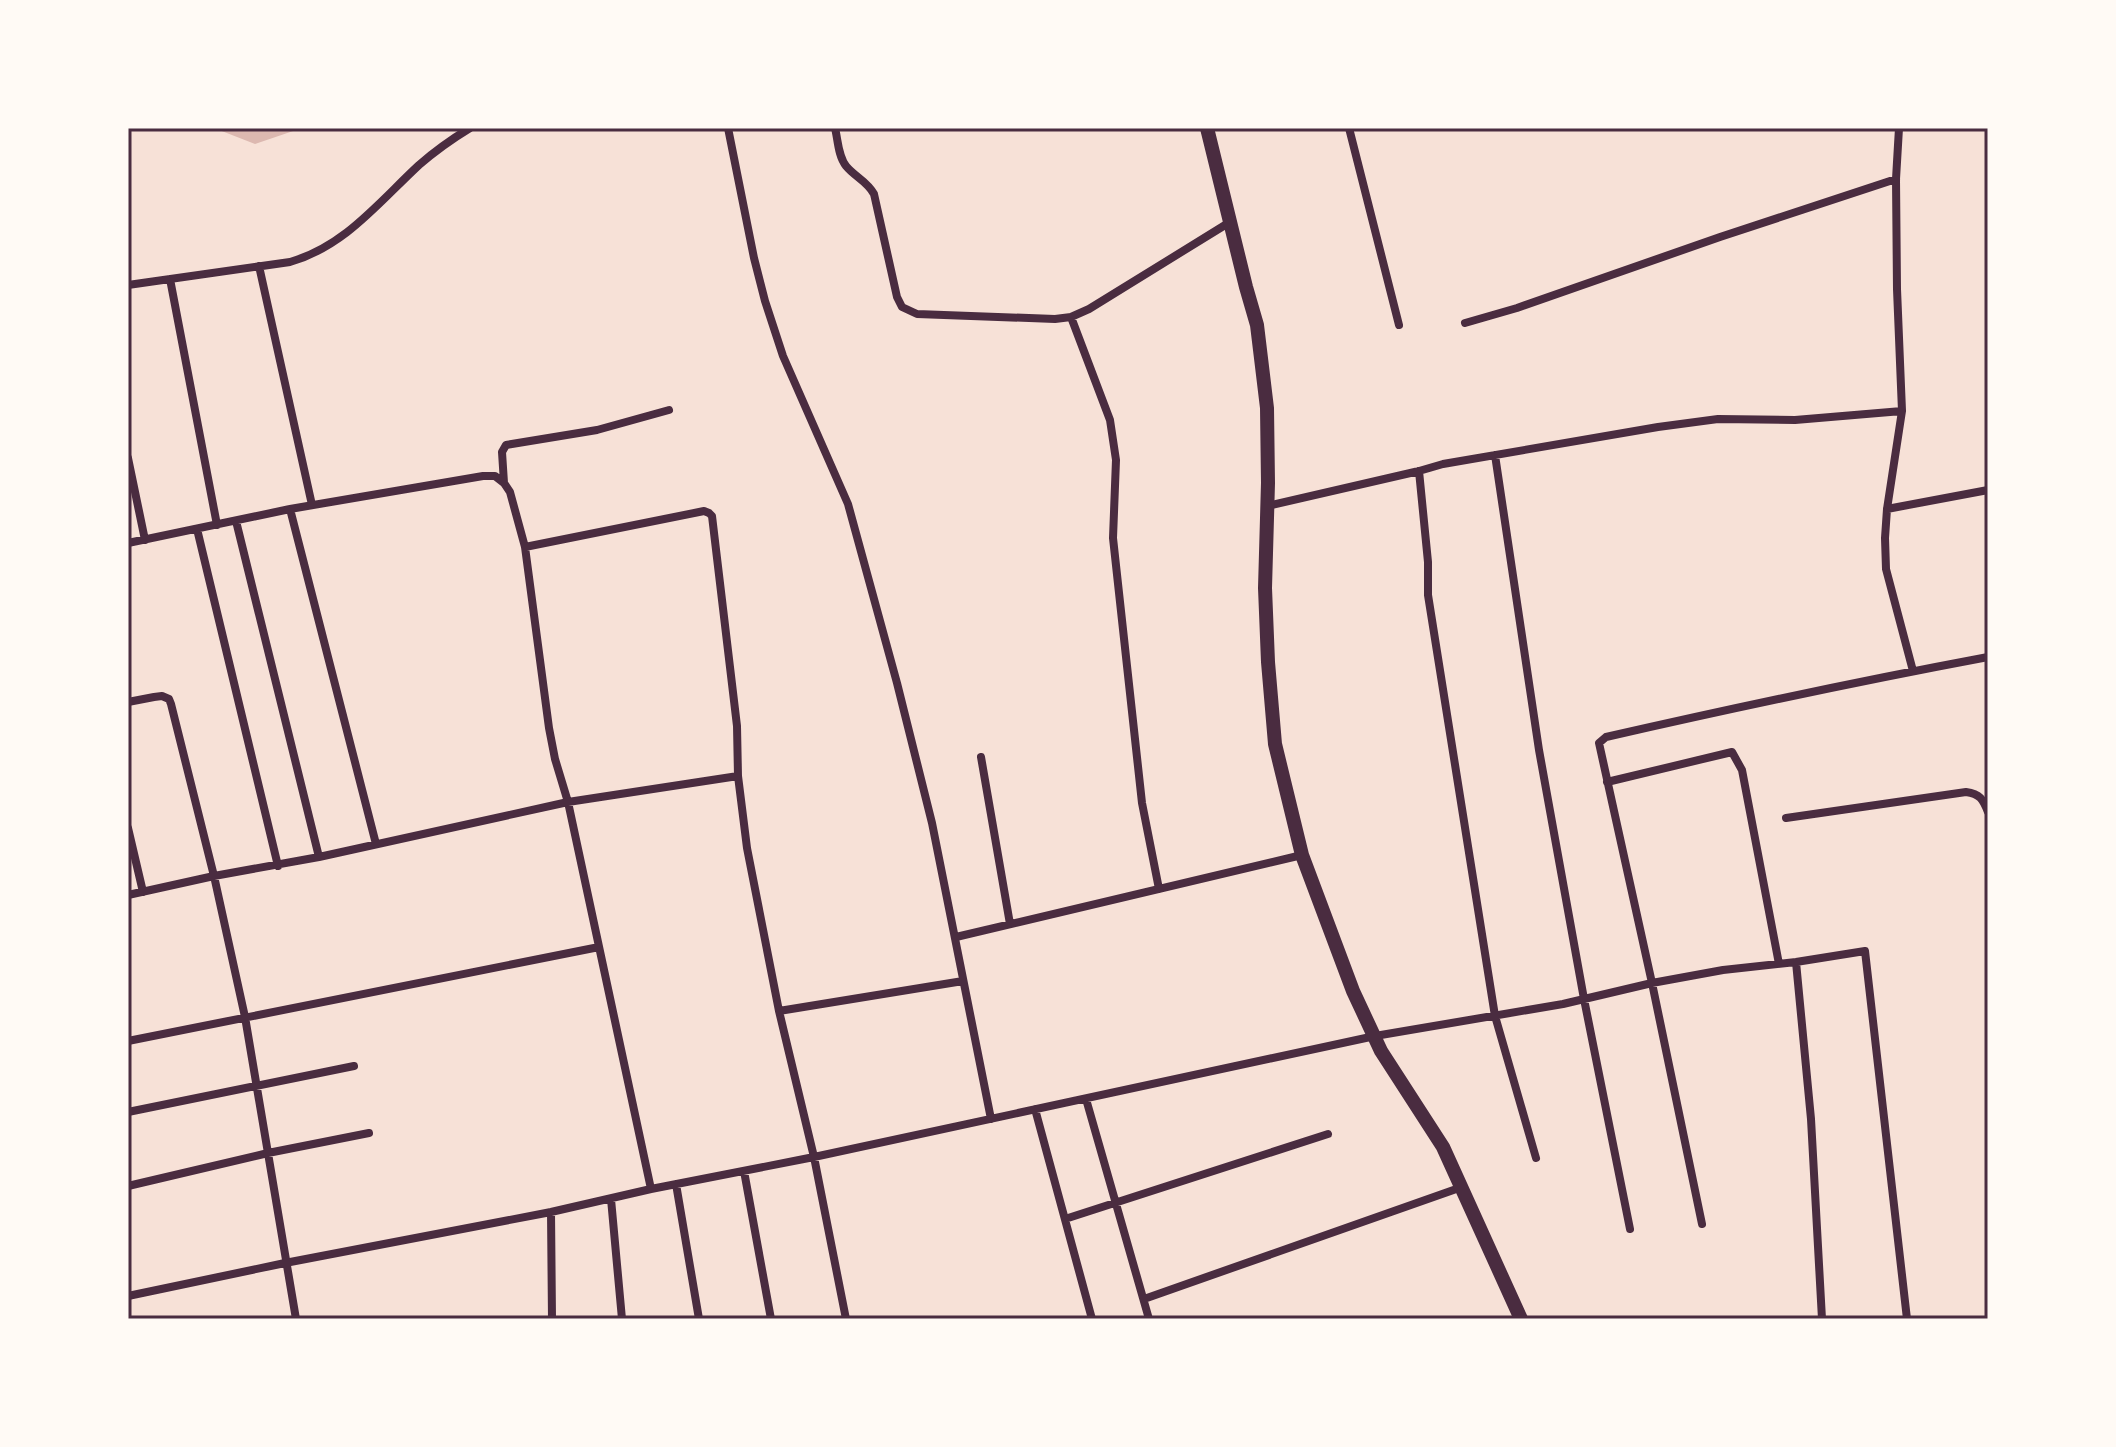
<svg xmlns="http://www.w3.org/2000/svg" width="2116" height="1447" font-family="Rubik,sans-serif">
	<rect width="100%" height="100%" fill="#f7e1d7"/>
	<path fill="#dcb8b0" d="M214 128H302L255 144Z"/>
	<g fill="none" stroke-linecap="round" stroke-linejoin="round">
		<path stroke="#4a2c40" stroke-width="8" d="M728 128 754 258 765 301 783 356 848 504 897 683 932 823 991 1119
			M835 128C838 140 838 156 846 166 855 177 867 181 874 194L897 297 902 307 917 314 1055 319 1071 317 1089 309 1230 222
			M1349 128 1399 325
			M1899 128 1896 179 1897 289 1902 411 1887 509 1885 538 1886 569 1913 671
			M259 266 312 505
			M170 279 217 525
			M128 285 290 262C345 246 378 203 419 165 435 151 452 139 470 128
			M1071 317 1110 420 1116 460 1113 538 1142 803 1159 889
			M1465 323 1517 308 1720 237 1896 179
			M1495 455 1539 750 1584 999 1630 1229
			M128 458 145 540
			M1419 471 1428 562V595L1495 1016 1536 1158
			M504 483 502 452 506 445 597 430 669 410
			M1267 506 1419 471 1443 464 1658 427 1718 419 1795 420 1902 411
			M290 509 376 844
			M1887 509 1988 490
			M236 521 319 857
			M197 529 278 866
			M128 543 290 509 483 476H495L504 483 510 492 525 547 549 728 555 759 568 802 651 1189
			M525 547 704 511 709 513 712 516 737 726 738 776 747 848 779 1011 814 1157 846 1319
			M128 702 154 697 162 696 169 699 171 704 214 876 245 1017 296 1319
			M981 757 1010 924
			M1607 782 1732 752 1742 770 1779 964
			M1786 818 1966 792C1980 794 1983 799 1988 812
			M128 828 143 892
			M128 895 214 876 319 857 568 802 738 776
			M956 937 1302 855
			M1796 962 1811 1119 1822 1319
			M779 1011 963 981
			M128 1041 599 947
			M1086 1099 1149 1319
			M1035 1109 1092 1319
			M128 1112 354 1066
			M744 1171 771 1319
			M676 1184 699 1319
			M128 1186 268 1153 369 1133
			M611 1199 622 1319
			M551 1212 552 1319
			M1065 1219 1328 1134
			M1702 1224 1652 983 1599 743 1606 737C1733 708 1860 681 1988 657
			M128 1296 285 1263 551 1212 651 1189 814 1157 1375 1036 1563 1004 1652 983 1723 970 1796 962 1865 951 1907 1319
			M1144 1299 1462 1187"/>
		<path stroke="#4a2c40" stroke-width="14" d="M1207 128 1246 287 1257 325 1267 408 1268 483 1265 588 1268 662 1275 744 1302 855 1353 991 1381 1051 1443 1147 1521 1319"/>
	</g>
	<rect width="2116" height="1447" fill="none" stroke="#fffaf5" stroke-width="260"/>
	<rect x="130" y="130" width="1856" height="1187" fill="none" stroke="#4a2c40" stroke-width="3"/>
</svg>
